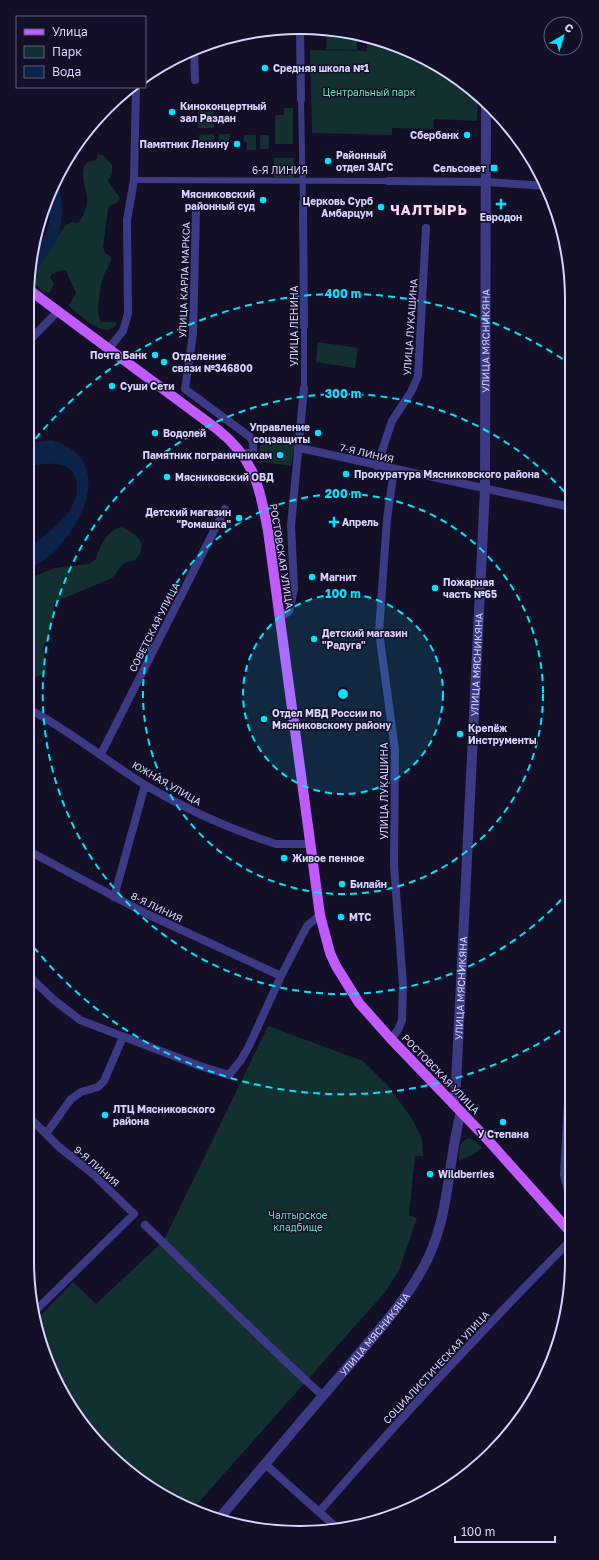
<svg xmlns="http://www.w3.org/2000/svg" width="599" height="1560" font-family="'Golos Text',sans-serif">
	<rect width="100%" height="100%" fill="#130f26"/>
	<path fill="#12302f" d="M327 29 357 34V50L326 49Z
		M365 36 451 73 478 96 477 121 434 119V129L392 128V135L312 133 310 50 367 51V38Z
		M198 106H214V128H198Z
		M284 108H293V144H275V115H284Z
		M214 134V149H199V135Z
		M219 134H230L229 141 218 140Z
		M244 135H256V150H247V142H244Z
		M260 135H269V149H260Z
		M98 154 103 155 112 165V174L108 181 120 198 118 202 109 206 108 209 103 247 105 253 111 257C111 266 105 270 103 278 100 287 95 316 101 322H116V325C104 340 81 315 71 308L69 305 76 293 66 271 62 270 52 274 50 277 54 284 50 292 47 293C40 290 32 283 33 274 34 269 61 231 66 225L72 222 78 223C83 216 86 211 87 202 89 190 76 172 88 162L96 160Z
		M274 158H294V177H274Z
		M27 305 32 311 34 320 27 325Z
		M318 342 358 348 355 368 316 362Z
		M263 438 295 444 291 466 261 462 259 449Z
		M121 527C139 535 150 544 134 561 120 561 120 570 112 578L55 602C53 607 54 609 54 614 54 621 47 642 43 647L46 668 45 673 36 677 29 674 27 670V579L55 568 89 564 96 559C99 546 108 530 121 527Z
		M268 1026 363 1061 388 1086 411 1117 422 1139 423 1156H415L409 1215 417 1218 399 1270 386 1291 192 1510 163 1497 94 1440 63 1397 42 1348 37 1319 73 1282 96 1304 159 1245 166 1236Z
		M469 1138 476 1141 482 1148 474 1154 459 1161C459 1152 458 1141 469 1138Z"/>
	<path fill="#0c2248" d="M52 440C110 458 89 515 57 549 49 558 38 564 27 570V549C47 533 84 510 76 479 74 472 69 466 61 465 51 462 37 465 27 466V443Z"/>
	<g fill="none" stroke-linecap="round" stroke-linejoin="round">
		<path stroke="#0c2248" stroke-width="12" d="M31 266C56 237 60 222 53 184"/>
		<path stroke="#3d3a85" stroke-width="6" d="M301 99 303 203
			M134 180 388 181
			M304 388V326"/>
		<path stroke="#3d3a85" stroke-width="8" d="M300 28 301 99
			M194 50 195 80
			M388 181 486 182 546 186
			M303 203 304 326
			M196 209 193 334 185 389 250 437 253 442V451L243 454
			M27 343 58 311
			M109 348 123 331 128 313 127 220 134 180 136 87
			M300 448 570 507
			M377 466 392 421 411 392 418 376 426 228
			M280 618 289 611 294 589 291 526 304 388
			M27 708C69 730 105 760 145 785 182 807 223 826 264 840L276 844H310
			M101 754 225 509
			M27 850 147 914 281 976
			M114 897 145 785
			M30 977 54 1000 80 1020 200 1066 229 1075 241 1060 249 1046 281 976 307 926 320 915
			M391 1039 398 1030 402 1020 403 985 394 865 395 750 379 632 387 519 394 470
			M571 1045 564 1175 568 1191 572 1196
			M27 1115 59 1147 93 1174 134 1214 35 1311
			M46 1134 71 1099 81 1092 98 1087 104 1081 123 1037
			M145 1225C204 1282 262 1341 323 1396
			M265 1464 337 1528
			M319 1512C400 1418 485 1327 572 1239"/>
		<g stroke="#3d3a85" stroke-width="10">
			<path id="s1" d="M454 1104 456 1084 485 489 486 104"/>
			<path id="s2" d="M218 1520C260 1470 302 1420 345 1370 375 1334 409 1299 429 1256 450 1210 448 1160 461 1112"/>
		</g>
		<path stroke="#c25bff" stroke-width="10" d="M28 289 217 429C255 459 259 486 268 531L320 915 330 953 336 966 359 1003 391 1039 487 1139 572 1234"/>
	</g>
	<circle cx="343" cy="694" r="100" fill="#00e5ff" fill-opacity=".12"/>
	<g fill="none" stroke="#00e5ff" stroke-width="2" stroke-dasharray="7 5">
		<circle cx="343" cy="694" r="100"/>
		<circle cx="343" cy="694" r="200"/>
		<path d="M569 891A300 300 0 1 1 569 497"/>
		<path d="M570 1024A400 400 0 0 1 28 940M28 448A400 400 0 0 1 570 364"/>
	</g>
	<g fill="#00e5ff" stroke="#130f26" stroke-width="1.5">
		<circle cx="265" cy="68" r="4"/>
		<circle cx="172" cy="112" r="4"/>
		<circle cx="467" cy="135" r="4"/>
		<circle cx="237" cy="144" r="4"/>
		<circle cx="328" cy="161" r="4"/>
		<rect x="490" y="164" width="8" height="8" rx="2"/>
		<circle cx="263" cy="200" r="4"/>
		<path d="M499 198h4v4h4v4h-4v4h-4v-4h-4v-4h4z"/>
		<circle cx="381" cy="207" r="4"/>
		<circle cx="155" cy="355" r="4"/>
		<circle cx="164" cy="362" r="4"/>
		<circle cx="112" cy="386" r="4"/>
		<circle cx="155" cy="433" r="4"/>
		<circle cx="318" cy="433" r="4"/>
		<circle cx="280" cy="455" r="4"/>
		<circle cx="346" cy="474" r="4"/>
		<circle cx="167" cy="477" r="4"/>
		<circle cx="239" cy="518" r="4"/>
		<path d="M332 516h4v4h4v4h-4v4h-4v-4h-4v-4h4z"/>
		<circle cx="312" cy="577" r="4"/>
		<circle cx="435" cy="588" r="4"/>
		<circle cx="314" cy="639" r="4"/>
		<circle cx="264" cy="719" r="4"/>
		<circle cx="460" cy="734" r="4"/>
		<circle cx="284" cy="858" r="4"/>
		<circle cx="342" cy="884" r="4"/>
		<circle cx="341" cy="917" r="4"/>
		<circle cx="105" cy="1115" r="4"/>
		<circle cx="503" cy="1122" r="4"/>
		<circle cx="430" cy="1174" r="4"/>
	</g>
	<g text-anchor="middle" stroke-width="3" stroke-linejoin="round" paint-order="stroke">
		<g font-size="10" font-weight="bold" fill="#d9d4ff" stroke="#130f26" text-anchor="start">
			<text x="273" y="72">Средняя школа №1</text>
			<text x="180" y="110">Киноконцертный<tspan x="180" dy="12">зал Раздан</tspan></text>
			<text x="459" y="139" text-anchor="end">Сбербанк</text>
			<text x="229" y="148" text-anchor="end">Памятник Ленину</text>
			<text x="336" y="159">Районный<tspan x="336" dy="12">отдел ЗАГС</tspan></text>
			<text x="486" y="172" text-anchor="end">Сельсовет</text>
			<text x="255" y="198" text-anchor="end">Мясниковский<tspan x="255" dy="12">районный суд</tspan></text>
			<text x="373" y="205" text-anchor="end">Церковь Сурб<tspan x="373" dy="12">Амбарцум</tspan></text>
			<text x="501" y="221" text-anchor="middle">Евродон</text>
			<text x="147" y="359" text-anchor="end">Почта Банк</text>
			<text x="172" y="360">Отделение<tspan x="172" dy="12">связи №346800</tspan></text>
			<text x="120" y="390">Суши Сети</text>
			<text x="310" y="431" text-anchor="end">Управление<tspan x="310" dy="12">соцзащиты</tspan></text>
			<text x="163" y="437">Водолей</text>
			<text x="272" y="459" text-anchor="end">Памятник пограничникам</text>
			<text x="354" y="478">Прокуратура Мясниковского района</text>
			<text x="175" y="481">Мясниковский ОВД</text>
			<text x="231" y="516" text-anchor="end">Детский магазин<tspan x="231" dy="12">"Ромашка"</tspan></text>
			<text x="342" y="526">Апрель</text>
			<text x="320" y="581">Магнит</text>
			<text x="443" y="586">Пожарная<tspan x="443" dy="12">часть №65</tspan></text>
			<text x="322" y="637">Детский магазин<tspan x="322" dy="12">"Радуга"</tspan></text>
			<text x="272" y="717">Отдел МВД России по<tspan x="272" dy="12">Мясниковскому району</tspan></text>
			<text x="468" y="732">Крепёж<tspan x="468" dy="12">Инструменты</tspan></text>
			<text x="292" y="862">Живое пенное</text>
			<text x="350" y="888">Билайн</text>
			<text x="349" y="921">МТС</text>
			<text x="113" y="1113">ЛТЦ Мясниковского<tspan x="113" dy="12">района</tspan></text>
			<text x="503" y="1138" text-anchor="middle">У Степана</text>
			<text x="438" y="1178">Wildberries</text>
		</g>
		<g font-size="10" fill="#5fe0c0" stroke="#130f26">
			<text x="369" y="96">Центральный парк</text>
			<text x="298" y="1219">Чалтырское<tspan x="298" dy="12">кладбище</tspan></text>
		</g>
		<g font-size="10" fill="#d9d4ff" stroke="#130f26">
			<text x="280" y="174">6-Я ЛИНИЯ</text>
			<text transform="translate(184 280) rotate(-88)" y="4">УЛИЦА КАРЛА МАРКСА</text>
			<text transform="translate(294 326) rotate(-90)" y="4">УЛИЦА ЛЕНИНА</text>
			<text transform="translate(410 327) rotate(-86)" y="4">УЛИЦА ЛУКАШИНА</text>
			<text dy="4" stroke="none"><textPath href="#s1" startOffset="764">УЛИЦА МЯСНИКЯНА</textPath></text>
			<text transform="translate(367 453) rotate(13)" y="4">7-Я ЛИНИЯ</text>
			<text transform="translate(282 556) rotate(81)" y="4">РОСТОВСКАЯ УЛИЦА</text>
			<text transform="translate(154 627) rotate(-63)" y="4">СОВЕТСКАЯ УЛИЦА</text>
			<text dy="4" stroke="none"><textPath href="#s1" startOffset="440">УЛИЦА МЯСНИКЯНА</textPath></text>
			<text transform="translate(167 783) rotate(30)" y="4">ЮЖНАЯ УЛИЦА</text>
			<text transform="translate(384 791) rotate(-90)" y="4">УЛИЦА ЛУКАШИНА</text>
			<text transform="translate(157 907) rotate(26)" y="4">8-Я ЛИНИЯ</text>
			<text dy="4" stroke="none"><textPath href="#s1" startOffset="116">УЛИЦА МЯСНИКЯНА</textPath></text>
			<text transform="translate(441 1074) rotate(46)" y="4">РОСТОВСКАЯ УЛИЦА</text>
			<text transform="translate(97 1166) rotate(41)" y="4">9-Я ЛИНИЯ</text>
			<text dy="4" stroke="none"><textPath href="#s2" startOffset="243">УЛИЦА МЯСНИКЯНА</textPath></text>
			<text transform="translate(436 1367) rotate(-47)" y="4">СОЦИАЛИСТИЧЕСКАЯ УЛИЦА</text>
		</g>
		<g font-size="14" font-weight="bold" letter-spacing="1" fill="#ffd6f0" stroke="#130f26">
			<text x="429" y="215">ЧАЛТЫРЬ</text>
		</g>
	</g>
	<path d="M0 0H599V1560H0ZM299 34H300A265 265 0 0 1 565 299V1261A265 265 0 0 1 300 1526H299A265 265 0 0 1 34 1261V299A265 265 0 0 1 299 34Z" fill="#130f26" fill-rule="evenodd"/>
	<path fill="none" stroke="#d9d4ff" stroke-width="2" d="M299 34H300A265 265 0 0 1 565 299V1261A265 265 0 0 1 300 1526H299A265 265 0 0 1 34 1261V299A265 265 0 0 1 299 34Z"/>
	<circle cx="343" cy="694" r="6" fill="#00e5ff" stroke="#130f26" stroke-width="2"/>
	<g font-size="12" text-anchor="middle" font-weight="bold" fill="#00e5ff" stroke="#130f26" stroke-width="3" stroke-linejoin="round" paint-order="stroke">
		<text x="343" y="298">400 m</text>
		<text x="343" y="398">300 m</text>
		<text x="343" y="498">200 m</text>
		<text x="343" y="598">100 m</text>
	</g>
	<rect x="16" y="16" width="130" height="72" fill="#130f26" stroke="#625e7d"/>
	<rect x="24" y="29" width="20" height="6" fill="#c25bff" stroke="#625e7d"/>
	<text x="52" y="36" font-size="12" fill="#d9d4ff">Улица</text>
	<rect x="24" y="46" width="20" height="12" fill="#12302f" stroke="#625e7d"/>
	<text x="52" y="56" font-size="12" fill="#d9d4ff">Парк</text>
	<rect x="24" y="66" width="20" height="12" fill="#0c2248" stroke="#625e7d"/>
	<text x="52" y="76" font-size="12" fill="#d9d4ff">Вода</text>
	<g transform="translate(563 36) rotate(38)"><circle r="19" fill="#130f26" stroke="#625e7d"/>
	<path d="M0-3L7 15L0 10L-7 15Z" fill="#00e5ff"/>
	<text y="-6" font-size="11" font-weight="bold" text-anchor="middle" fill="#d9d4ff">С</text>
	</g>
	<path d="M455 1536v6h100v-6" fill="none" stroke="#d9d4ff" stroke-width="2"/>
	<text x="461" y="1536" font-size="12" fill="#d9d4ff" stroke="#130f26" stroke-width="3" paint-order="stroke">100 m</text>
</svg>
